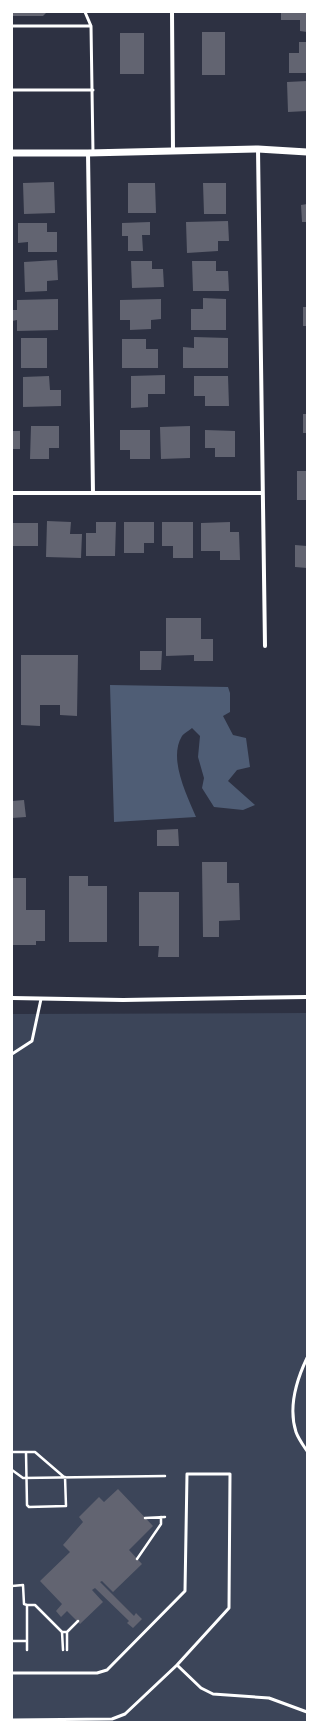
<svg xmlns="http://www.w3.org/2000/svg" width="319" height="1734" font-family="'Titillium Web',sans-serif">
	<rect width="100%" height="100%" fill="#2d3142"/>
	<path fill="#3c4559" d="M307 1013V1722H12V1014Z"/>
	<path fill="#4f5d75" d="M110 685 228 687 230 693V712L223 716 233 735 246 738 250 767 237 770 228 781 255 805 243 810 214 807 202 788 204 778 198 757 200 736 192 728C189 731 184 733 182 736 168 759 187 795 196 817L114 822Z"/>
	<path fill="#626471" d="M12 12H47L43 16H12Z
		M281 12H307V32L300 31V20H281Z
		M202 32H225V75H202Z
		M120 33H144V74H120Z
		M299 42H307V73H289V53H299Z
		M307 81V111L288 112 287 82Z
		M54 182 55 213 24 214 23 183Z
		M128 183H155L156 213H128Z
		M203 183H226V214H204Z
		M307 204V222H302L301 205Z
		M228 221 229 241H218V251L187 253 186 222Z
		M150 222V235H142L143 251H128V236H122V223Z
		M18 223H47V232H57V252H28V242L18 243Z
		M57 260 58 280 47 281V291L25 292 24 262Z
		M131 261H152V269H163L164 287 132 288Z
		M192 261H216V271H228L229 291H193Z
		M203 298 226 299V330H191V309H203Z
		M58 299V330L17 331V320L12 321V310H17V300Z
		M161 299V319L151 320V329L130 330V320H120V300Z
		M303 307H307V326H303Z
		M194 337 228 338V368H183V347L194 348Z
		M21 338H47V368H21Z
		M122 339H146V349H158V368H122Z
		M165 375V394H148V407L131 408V376Z
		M49 376 50 390H61V406L23 407V377Z
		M194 376H228L229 406H205V396H194Z
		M303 414H307V433H303Z
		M31 426H59V448H49V459H30Z
		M190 426V458L161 459 160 427Z
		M120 430H150V459H130V450H120Z
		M205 430 235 431V457H215V448H205Z
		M12 431H20V449H12Z
		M297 471H307V500H297Z
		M47 521 71 522 70 534H82L81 558 46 557Z
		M96 522H116L115 556H86V533H96Z
		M124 522H154V543H144V553H124Z
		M162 522H193V558H173V546H162Z
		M230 522V532H239L240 560H220V551H201V523Z
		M12 523H38V546H12Z
		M295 545 307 546V568L295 567Z
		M166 618H201V639H213V661H194V655L166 656Z
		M140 651H162L161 670H140Z
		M21 655H78L77 716 60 715V705H40V726L21 725Z
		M24 800 26 817 12 818V801Z
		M178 829 179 846H157V830Z
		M202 862H227V883H239L240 920 219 921V937H203Z
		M69 876H88V886H107V942H69Z
		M12 878H26V910H45V941H36V945H12Z
		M139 892H179V957H158L159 946H139Z
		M118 1489 153 1526 129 1550 142 1564 113 1592 102 1581 100 1582 134 1616 136 1613 142 1619 133 1628 127 1623 129 1621 95 1588 92 1590 103 1602 80 1624 67 1611 61 1617 56 1611 62 1604 40 1581 70 1552 63 1545 83 1522 79 1517 99 1497 104 1502Z"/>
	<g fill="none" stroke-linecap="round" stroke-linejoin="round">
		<path stroke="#fff" stroke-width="2.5" d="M12 1452H35L64 1477
			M26 1452 27 1505 29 1507 66 1506 65 1477
			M12 1470 23 1478 165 1476
			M145 1518 165 1517
			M137 1559 161 1524V1517
			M12 1586 23 1585 24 1604 27 1605
			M62 1632 63 1650
			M67 1632V1650
			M12 1641H27
			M27 1650V1605H35L62 1632H67L78 1621"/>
		<path stroke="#fff" stroke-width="3" d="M85 12 91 26 93 153
			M12 26H91
			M12 90H93
			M12 1054 32 1041 41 999
			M307 1358C296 1381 288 1407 296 1432 298 1438 303 1445 307 1451
			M12 1673H97L107 1670 185 1591 187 1474H230L229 1608 177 1665
			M12 1720 112 1719 125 1714 177 1665 201 1688 213 1694 269 1698 307 1712"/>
		<path stroke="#fff" stroke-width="4" d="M172 12 173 152
			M258 149 265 646
			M88 153 93 493
			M12 493H262
			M12 998 123 1000 307 997"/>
		<path stroke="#fff" stroke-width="7" d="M12 153H88L258 149 307 152"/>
	</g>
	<rect width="319" height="1734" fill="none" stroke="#ffffff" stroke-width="26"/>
</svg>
